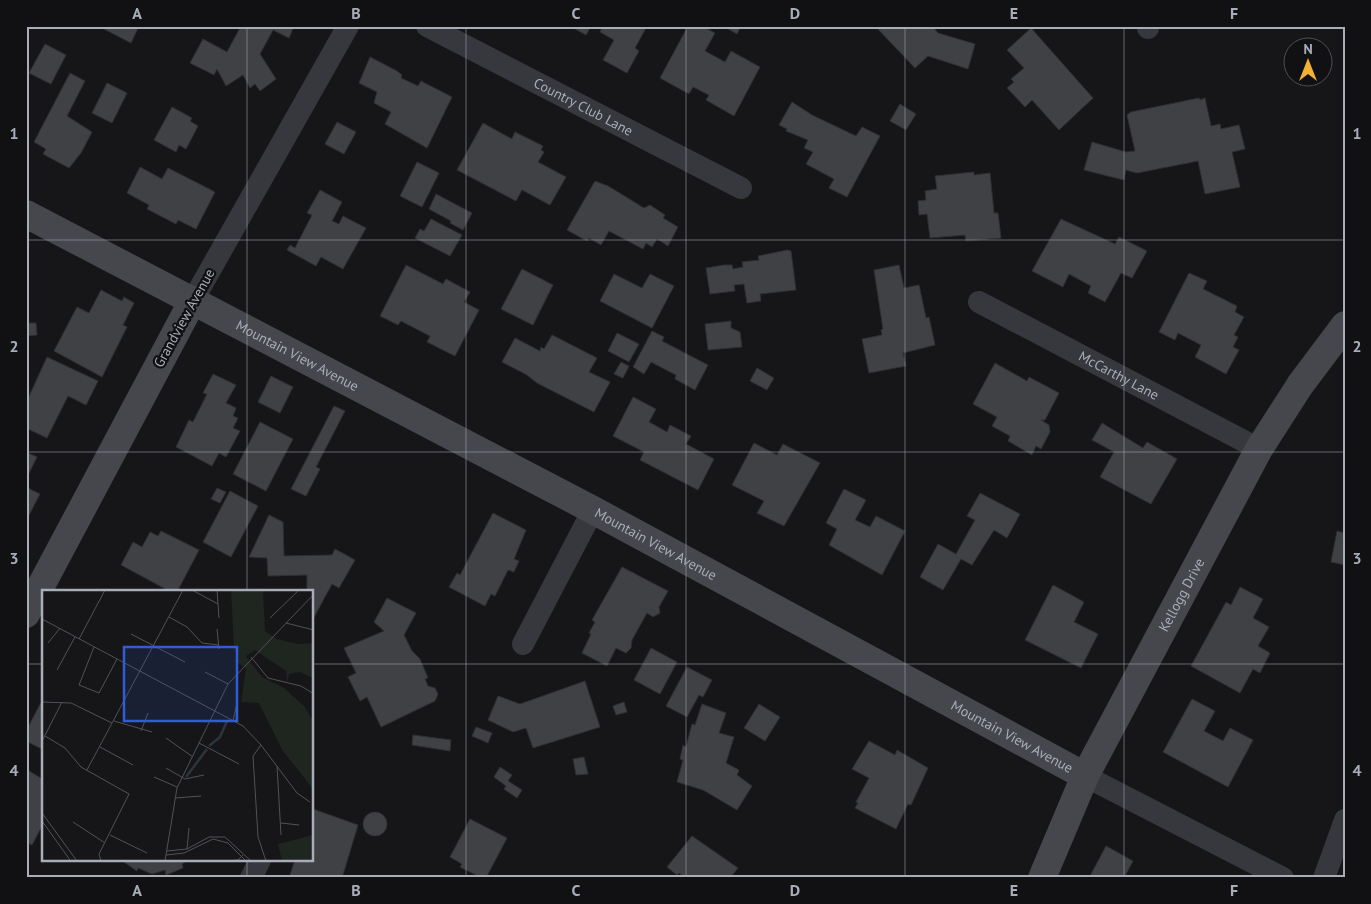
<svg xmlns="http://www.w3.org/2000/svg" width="1371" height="904" font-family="'PT Sans',sans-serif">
	<rect width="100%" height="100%" fill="#161618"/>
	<path fill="#404145" stroke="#303034" d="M106 26H139L131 43 104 29Z
		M241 26H294L289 38 273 30 260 54 276 79 260 91 255 84 250 88 243 75 226 86 217 69 214 75 190 63 203 39 227 52Z
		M570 26H591L586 35Z
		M600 26H647L635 48 639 51 627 73 603 60 614 40 600 32 602 28Z
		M688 26H702L715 33 705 51 725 62 731 51 760 67 734 116 706 100 709 95 693 87 689 94 660 78Z
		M723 26H741L737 34Z
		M875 26H932L938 33 975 44 968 69 928 56 915 68Z
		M1031 28 1093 98 1059 130 1032 100 1025 107 1007 88 1014 82 1011 79 1024 68 1007 50Z
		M45 44 66 55 51 84 29 73Z
		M370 57 397 71 402 75 401 78 418 86 421 81 452 97 427 148 385 124 391 112 374 103 377 92 359 83Z
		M70 73 85 81 67 116 92 132 81 153 69 168 43 154 46 149 34 142Z
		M107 83 127 93 112 123 92 113Z
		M1199 98 1200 100 1205 98 1211 126 1220 124 1221 129 1239 125 1245 149 1232 152 1240 187 1205 194 1198 161 1137 173 1126 170 1124 180 1084 170 1092 142 1126 152 1135 151 1127 115 1131 112Z
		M792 102 812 115 856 136 862 127 880 136 847 197 829 188 834 179 806 164 813 152 804 148 808 140 786 131 787 129 779 125Z
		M900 104 916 114 906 130 890 121Z
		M172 107 192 118 190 121 198 126 186 149 179 145 176 152 154 140Z
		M337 122 356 132 344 154 325 144Z
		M483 123 512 139 515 132 543 146 541 150 544 152 538 162 566 177 550 205 522 190 516 201 457 170Z
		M417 162 439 173 422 207 400 196Z
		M140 167 162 179 168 168 215 192 196 229 178 220 176 224 147 209 149 205 127 193Z
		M974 172V175L990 173 994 213H998L1001 238 966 241 965 235 930 238 927 214 919 215 918 201 926 200 925 191 937 189 935 176Z
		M595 181 608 186 644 208 650 205 665 215 663 218 678 227 668 246 657 239 652 247 646 243 643 249 609 231 601 245 589 238 587 241 567 230Z
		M320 190 342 202 332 221 339 224 343 216 366 228 343 269 321 257 316 266 287 250 290 245 295 248 312 215 307 213Z
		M436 194 472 213 463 230 450 223 451 221 429 209Z
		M431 219 462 235 450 256 415 238 420 229 424 231Z
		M1061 219 1115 244 1119 237 1147 251 1132 278 1121 273 1105 302 1088 293 1091 286 1069 274 1063 287 1032 271Z
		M787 250 791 251 796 290 760 294 761 301 747 303 744 284 734 285 735 291 710 294 706 268 724 265H732L733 269 743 267 742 262 759 260 758 256Z
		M406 265 443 284 446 279 470 292 464 302 479 310 455 356 427 342 430 336 401 321 398 325 380 316Z
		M899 265 904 288 919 285 926 318 929 317 935 345 903 353 906 366 869 373 862 339 882 335 881 330 883 329 874 270Z
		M522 269 553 285 533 325 501 309Z
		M1189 273 1207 281 1203 289 1237 306 1235 312 1244 317 1234 335 1238 337 1233 347 1239 350 1226 374 1195 357 1201 345 1178 333 1175 340 1159 332Z
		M614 274 642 288 650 274 674 286 652 328 600 301Z
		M101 290 122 301 124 297 134 303 123 325 127 327 102 377 54 351 77 307 89 313Z
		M731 321V328L740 332 742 347 708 350 705 324Z
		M26 323H36L37 335 26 336Z
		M652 331 664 337 662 341 708 365 695 390 675 379 676 375 651 362 644 374 633 367Z
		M617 333 639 344 629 362 608 351Z
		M552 335 597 358 589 372 610 382 594 412 537 383 527 375 502 362 515 338 540 351 541 347 544 349Z
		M47 357 98 381 86 405 68 396 47 438 26 428V403Z
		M621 362 629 366 623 378 614 374Z
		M995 363 1027 381 1029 377 1059 393 1045 420H1041L1049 425 1050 432 1041 449 1036 446 1032 455 1008 441 1010 436 992 426 997 417 973 404Z
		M757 368 774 378 767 390 750 381Z
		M213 374 236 385 226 403 236 408 233 416 238 418 233 428 240 431 226 457 219 453 212 466 176 447 189 420 193 422 207 394 203 393Z
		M271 376 293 387 280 413 258 402Z
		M633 397 656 409 649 422 667 432 670 425 691 436 686 444 714 459 698 490 640 460 644 452 613 436Z
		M334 406 345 411 316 467 320 469 306 496 291 489Z
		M260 422 293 439 266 491 233 474Z
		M1102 423 1143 448 1147 442 1177 459 1151 504 1100 477 1114 452 1092 440Z
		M754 443 777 455 783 444 820 463 784 526 757 513 764 501 732 485Z
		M26 452 37 457 26 479Z
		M26 487 40 494 28 517 26 516Z
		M217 488 226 492 220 503 211 499Z
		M844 489 866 500 855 520 870 527 876 516 905 531 882 575 829 545 837 529 826 523Z
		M230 491 258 506 231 557 203 542Z
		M980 493 1020 514 1007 538 994 530 972 565 961 559 943 590 920 577 938 544 956 554 975 520 967 516Z
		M493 513 526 530 514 559 519 561 514 572 508 570 495 596 491 594 485 606 449 587 457 573 460 575Z
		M269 515 283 522 284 556 332 555 335 549 355 560 339 588 332 584 312 621V592H307V575L268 576 267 558 249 557Z
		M161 531 199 550 177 592H171L121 565 133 542 142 547 150 532 158 536Z
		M1337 531 1345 533V565L1331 562Z
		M622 567 668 591 659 607 660 613 653 617 647 613 632 640 631 648 626 653 616 648 607 666 582 653 591 634 589 633 595 622 592 620Z
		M1053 585 1084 602 1074 622 1098 634 1081 668 1025 640Z
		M1240 587 1263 599 1253 618 1269 627 1258 646 1270 653 1260 673 1253 669 1240 693 1191 666 1226 602 1231 605Z
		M387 598 416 613 404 635 412 651 420 659 428 678 425 679 428 686 435 688 438 694 435 701 381 727 367 697 360 701 348 677 356 673 344 648 384 631 374 622Z
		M651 648 677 662 660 694 634 680Z
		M687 667 712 680 703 697 699 695 687 717 666 706Z
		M585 681 600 727 533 748 526 728 513 732 488 720 498 696 520 704Z
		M44 697V750L26 741V731Z
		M1192 699 1215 711 1204 731 1223 741 1230 728 1253 740 1228 787 1163 752Z
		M624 702 627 712 616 715 613 706Z
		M702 704 726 713 719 733 734 737 726 763 739 770 737 775 752 786 737 810 703 790 677 782 683 760 680 759 683 745 686 747 692 724 695 725Z
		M759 704 780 717 765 741 744 728Z
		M476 727 492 733 488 743 472 736Z
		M413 735 451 740 450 751 412 745Z
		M869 741 895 755 897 750 928 768 911 805 908 804 896 829 855 808 858 803 856 802 869 778 852 769Z
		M584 757 588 774 576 775 573 759Z
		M500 767 512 775 508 781 522 790 517 798 504 789 506 786 494 777Z
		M26 769 44 780V822L32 845 26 842Z
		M313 809 358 825 342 878H289L295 860H312Z
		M363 824a12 12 0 1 1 24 0a12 12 0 1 1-24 0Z
		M470 819 507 838 487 876 484 875 482 878 460 867 462 864 450 857Z
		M692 836 738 868 730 878H685L679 873 677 875 667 867Z
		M1106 846 1133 861 1124 878H1089Z
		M121 860H188L182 864 183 868 166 875 165 870 152 874 138 868 137 871Z"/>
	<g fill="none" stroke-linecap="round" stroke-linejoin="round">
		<g stroke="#37383d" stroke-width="22">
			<path id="s1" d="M427 26 741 188"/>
			<path d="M1148 26V28"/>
			<path d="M192 302 348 26"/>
			<path id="s2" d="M979 302 1259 449"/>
			<path d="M523 644 593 510"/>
			<path d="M1085 776 1283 878"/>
			<path d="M251 878 260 860"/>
			<path d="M1324 878 1345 820"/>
		</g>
		<g stroke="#45474d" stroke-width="28">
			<path id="s3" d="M26 214 593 510 1085 776"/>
			<path d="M26 614 192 302"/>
			<path id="s4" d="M1042 878 1085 776 1259 449 1300 385 1345 325"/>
		</g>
	</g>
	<path fill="none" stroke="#a8adb8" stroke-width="1" stroke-opacity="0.55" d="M247 26V592M466 26V878M686 26V878M905 26V878M1124 26V878M26 240H1345M26 452H1345M26 664H44M312 664H1345M247 860V878"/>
	<g text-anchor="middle" stroke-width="4.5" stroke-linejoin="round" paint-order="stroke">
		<g font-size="14" fill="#a8adb8" stroke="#111113">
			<text dy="5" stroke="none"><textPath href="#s1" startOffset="176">Country Club Lane</textPath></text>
			<text transform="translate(184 318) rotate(-61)" y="5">Grandview Avenue</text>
			<text dy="5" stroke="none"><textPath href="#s3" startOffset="306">Mountain View Avenue</textPath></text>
			<text dy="5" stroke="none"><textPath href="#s2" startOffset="158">McCarthy Lane</textPath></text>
			<text dy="5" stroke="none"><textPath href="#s3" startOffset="711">Mountain View Avenue</textPath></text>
			<text dy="5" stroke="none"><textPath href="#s4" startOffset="316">Kellogg Drive</textPath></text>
			<text dy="5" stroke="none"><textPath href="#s3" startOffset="1116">Mountain View Avenue</textPath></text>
		</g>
	</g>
	<g transform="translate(42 590)">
		<rect width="271" height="271" fill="#161618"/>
		<path d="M189 0H221L223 41 235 49 256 54 271 53V88L258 82 247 84 245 93 244 81 213 60 204 66 220 87 242 98 262 116 271 131V199L241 161 217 113 199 112 204 78 192 71 197 68 192 58ZM271 245V271H240L236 254Z" fill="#1e261f"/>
		<path fill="none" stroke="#2c353c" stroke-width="2.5" d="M167 156 178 147 185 131M144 187 165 159"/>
		<path fill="none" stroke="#505258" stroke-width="1" d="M150 0 176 14M175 0 177 28M127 27 145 37 160 53 177 55M228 28 257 0M0 29 201 136 219 155 255 203 268 212M244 33 272 40M175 39 177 59M89 44 143 72M37 49 63 0M6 53 18 38M52 57 37 95 57 103 75 69M209 67 226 88 259 96 272 104M15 80 33 47M163 82 186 94M0 112 29 113 70 133M72 131 110 142M191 131 195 113M99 141 106 123M3 146 23 158 39 177 87 204 57 264 59 271M124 148 151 167M0 151 20 112M157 153 197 174M219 155 211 166 216 247 224 271M58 157 91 175M235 176 239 245M124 178 143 189 162 185M45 180 141 0M112 187 135 197M133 208 159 206M0 223 35 271M0 231 28 270M31 232 63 253M239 233 257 235M68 245 105 263M145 259 147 238M125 261 145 259 167 247H183L209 271M124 265 142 263 171 249 186 253 204 271M123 271 135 198 186 94 272 4M181 271 196 270 201 265"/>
		<path fill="#325cd3" fill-opacity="0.15" stroke="#325cd3" stroke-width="2.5" d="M82 57H195V131H82Z"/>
		<rect width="271" height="271" fill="none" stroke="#a8adb8" stroke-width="2.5"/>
	</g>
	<rect width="1371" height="904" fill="none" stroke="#111113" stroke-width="55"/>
	<g transform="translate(1308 62)"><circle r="24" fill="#111113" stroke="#4d4f55"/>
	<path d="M0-4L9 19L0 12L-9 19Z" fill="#f2b134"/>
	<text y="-8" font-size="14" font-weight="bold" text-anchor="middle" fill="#a8adb8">N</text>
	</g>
	<rect x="28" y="28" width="1316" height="848" fill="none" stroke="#a8adb8" stroke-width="2"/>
	<g font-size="16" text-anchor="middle" font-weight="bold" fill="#a8adb8">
		<text x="137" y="19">A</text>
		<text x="356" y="19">B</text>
		<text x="576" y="19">C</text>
		<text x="795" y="19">D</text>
		<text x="1014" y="19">E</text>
		<text x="1234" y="19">F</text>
		<text x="14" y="139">1</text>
		<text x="1357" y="139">1</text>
		<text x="14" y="352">2</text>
		<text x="1357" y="352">2</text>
		<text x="14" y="564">3</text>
		<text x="1357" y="564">3</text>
		<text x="14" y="776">4</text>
		<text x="1357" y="776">4</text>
		<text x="137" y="896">A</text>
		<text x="356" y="896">B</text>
		<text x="576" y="896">C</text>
		<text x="795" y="896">D</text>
		<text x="1014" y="896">E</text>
		<text x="1234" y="896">F</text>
	</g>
</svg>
